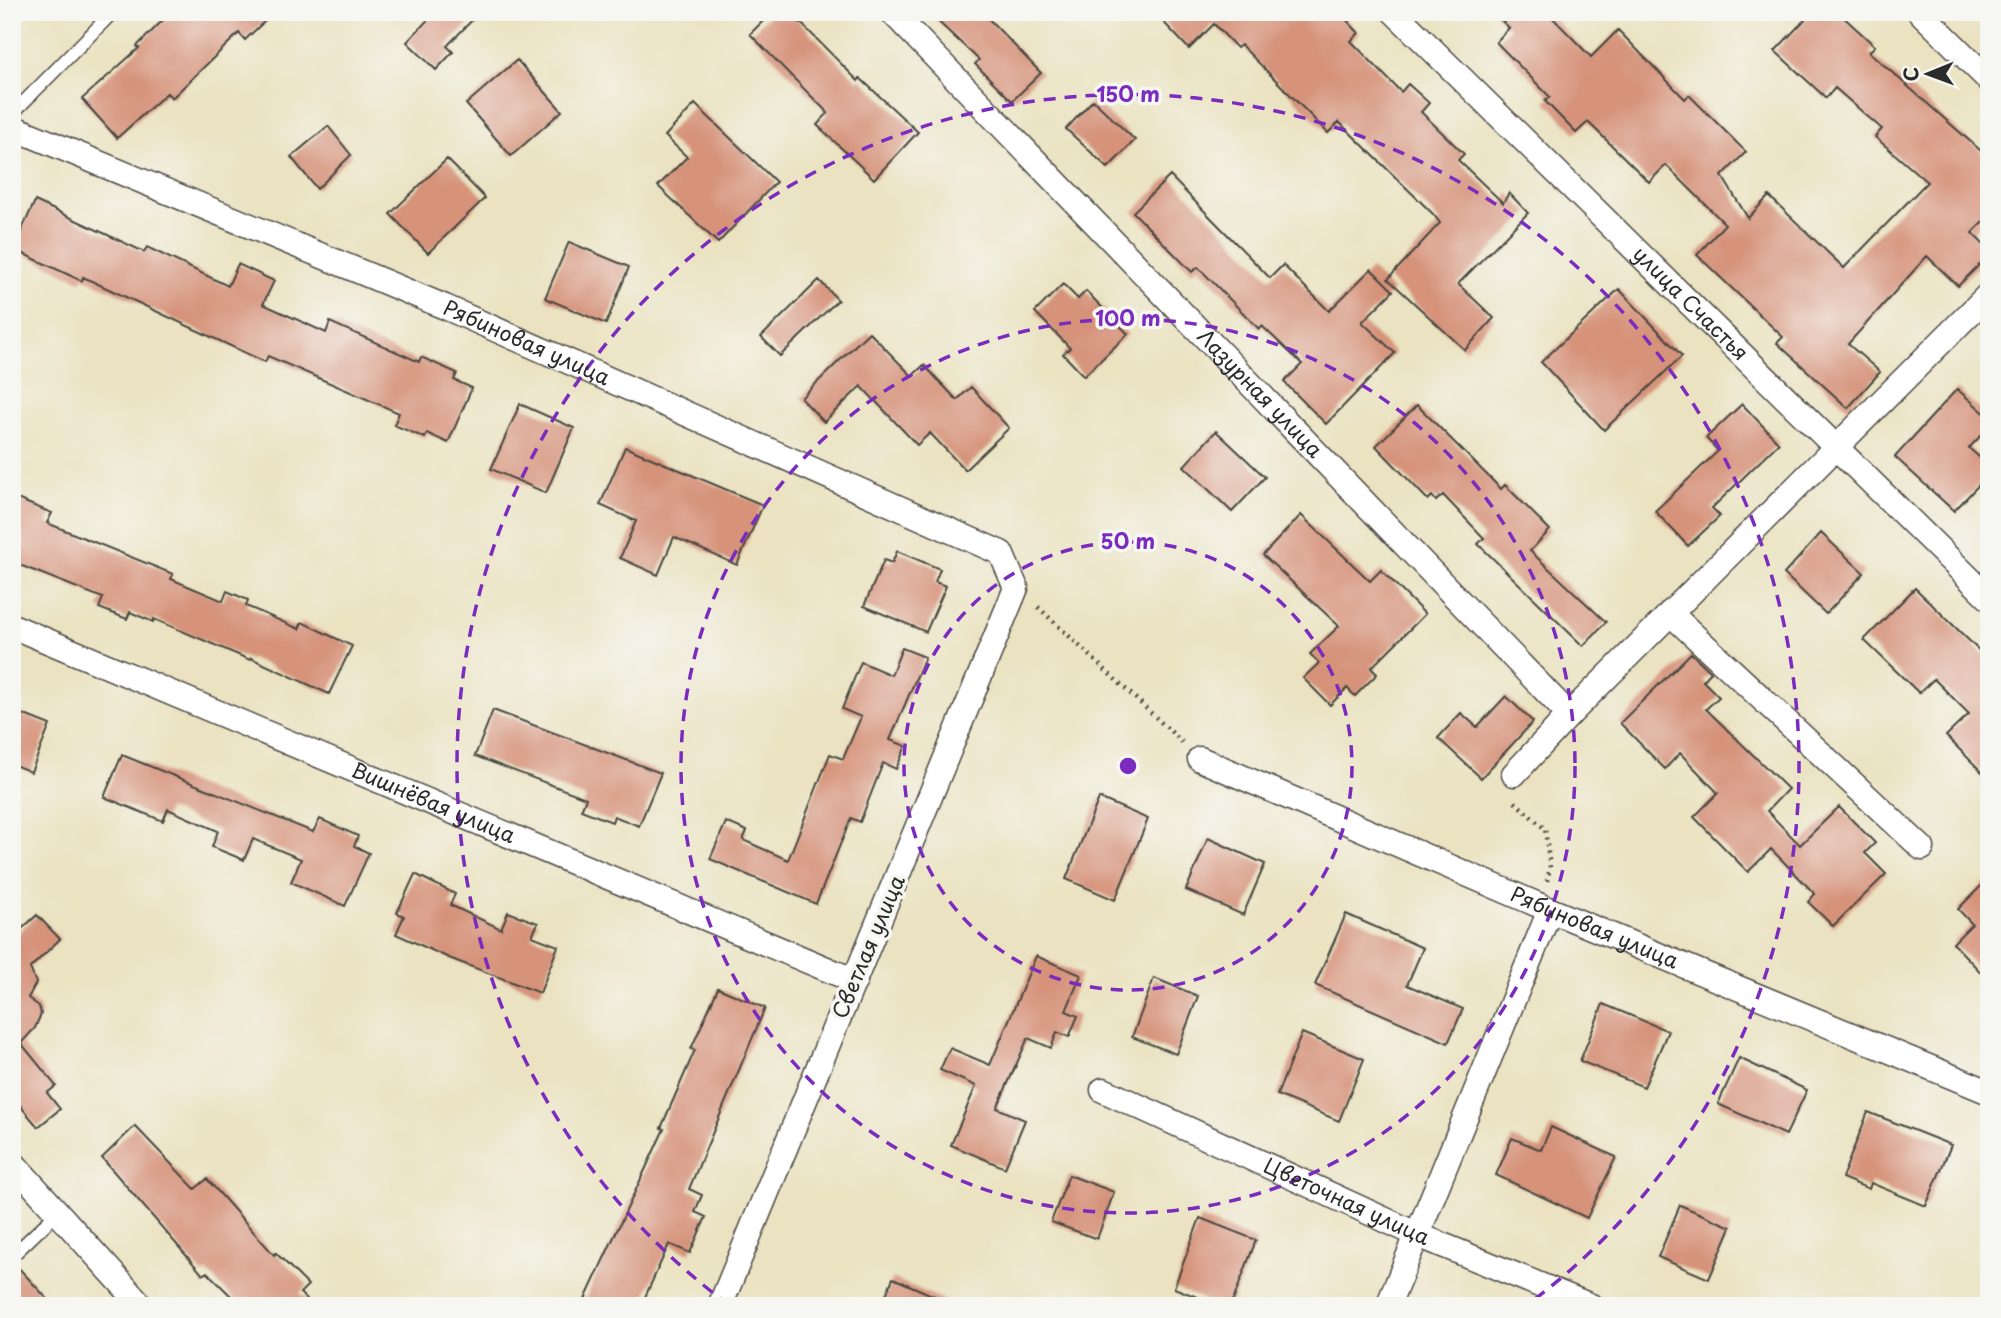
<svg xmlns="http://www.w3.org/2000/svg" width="2001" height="1318" font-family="'Playpen Sans',sans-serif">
	<rect width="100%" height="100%" fill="#f6f6f2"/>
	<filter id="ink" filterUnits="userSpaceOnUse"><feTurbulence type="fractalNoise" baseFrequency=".0143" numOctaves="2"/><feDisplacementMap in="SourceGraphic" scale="14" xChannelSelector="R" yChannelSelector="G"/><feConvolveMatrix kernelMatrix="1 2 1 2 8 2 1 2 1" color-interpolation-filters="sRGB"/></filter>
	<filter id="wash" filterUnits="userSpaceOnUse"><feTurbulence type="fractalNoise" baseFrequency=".00686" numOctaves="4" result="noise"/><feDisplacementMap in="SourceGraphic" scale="28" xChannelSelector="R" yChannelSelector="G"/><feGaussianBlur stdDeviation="1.57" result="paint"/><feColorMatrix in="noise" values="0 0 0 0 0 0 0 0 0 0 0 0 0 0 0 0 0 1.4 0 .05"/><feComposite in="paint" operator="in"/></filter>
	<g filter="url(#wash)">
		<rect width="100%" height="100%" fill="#eae2c0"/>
		<g id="blocks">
			<path fill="#d6937a" d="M171 12H274L245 40 239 33 172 98 167 93 117 138 82 99 139 48 137 46Z
				M435 12H480L447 46 453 52 436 70 407 42Z
				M772 12H790L858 81 860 78 918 132 874 179 817 125 828 113 750 34Z
				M928 12H982L1041 73 1012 101 975 64 979 60Z
				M1154 12H1339L1359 33 1351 41 1401 92 1408 84 1429 103 1421 112 1464 154 1458 160 1503 203 1509 193 1528 213 1458 284 1494 318 1465 350 1388 279 1440 223 1433 214 1339 122 1328 133 1241 45 1237 48 1214 24 1189 49Z
				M1493 12H1547L1591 57 1618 30 1685 99 1689 95 1746 152 1722 176 1748 218 1769 196 1844 268 1927 182 1875 137 1882 129 1835 88 1826 98 1775 51 1812 12H1838L1875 46 1869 52 1989 158V216L1972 233 1989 250V255L1958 286 1927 256 1848 344 1880 372 1848 408 1777 343 1783 337 1697 255 1725 224 1666 165 1649 182 1588 122 1576 133 1545 101 1550 97 1496 42 1509 28Z
				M517 60 562 111 511 156 466 104Z
				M1093 100 1135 140 1108 168 1066 129Z
				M695 104 776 182 718 243 658 186 687 157 665 136Z
				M328 126 351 155 317 189 291 157Z
				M447 159 485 198 428 253 390 214Z
				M1170 176 1270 278 1283 265 1329 311 1371 269 1393 291 1362 322 1395 353 1326 424 1284 382 1302 364 1262 326 1259 329 1198 267 1192 272 1133 212Z
				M35 201 144 252 147 247 228 286 238 264 274 281 263 304 326 333 330 322 419 362 421 357 457 373 454 380 472 388 448 443 427 433 425 438 394 425 399 413 268 356 265 362 83 277 82 281 13 249Z
				M569 242 629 267 606 324 545 298Z
				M819 280 838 300 780 356 761 337Z
				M1063 284 1078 299 1086 291 1128 334 1084 376 1063 354 1070 348 1035 312Z
				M1619 289 1682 356 1604 430 1541 362Z
				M869 332 912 376 924 365 957 400 971 387 1009 428 965 470 930 433 917 445 861 386 824 422 801 398Z
				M1957 389 1989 417V427L1969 448 1989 466V474L1954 511 1895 457Z
				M520 404 574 428 546 493 491 469Z
				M1742 404 1779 443 1712 508 1720 516 1688 546 1655 511 1718 451 1706 438Z
				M1417 405 1501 489 1505 485 1550 530 1530 551 1606 622 1583 646 1478 544 1484 538 1443 495 1436 501 1432 496 1428 500 1376 446Z
				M1216 431 1265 477 1232 512 1184 466Z
				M625 447 763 505 737 565 674 537 658 575 620 558 636 521 600 505Z
				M12 497 52 513 47 523 173 574 171 579 223 601 227 591 248 600 246 606 299 629 302 622 352 646 329 694 251 658 250 660 154 619 153 622 130 612 127 619 99 608 103 598 12 562Z
				M1301 515 1370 581 1381 570 1425 614 1371 668 1377 674 1355 696 1347 688 1330 705 1303 678 1319 663 1310 654 1339 626 1263 555Z
				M1821 533 1864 573 1826 614 1784 574Z
				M897 551 940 569 935 582 946 586 926 632 864 606 884 560 892 563Z
				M1915 588 1989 660V779L1946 736 1969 714 1934 679 1919 693 1864 640Z
				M902 648 925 657 890 740 906 746 896 769 883 763 860 822 851 818 816 904 710 859 726 822 747 831 743 840 788 860 830 754 843 759 861 717 842 709 861 662 891 675Z
				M1691 653 1711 672 1703 681 1719 697 1706 709 1788 789 1767 811 1800 845 1839 807 1875 843 1865 853 1886 874 1833 926 1808 902 1815 894 1771 849 1748 872 1694 817 1718 793 1680 753 1665 769 1620 723Z
				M1506 696 1533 722 1481 778 1438 738 1461 713 1477 727Z
				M12 710 50 725 31 772 12 764Z
				M493 710 661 773 639 826 614 816 612 822 581 810 586 798 475 756Z
				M122 755 313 832 320 819 358 836 354 846 369 853 345 906 291 882 301 859 253 839 244 860 212 847 218 831 168 809 163 821 104 797Z
				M1099 798 1148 819 1115 900 1066 879Z
				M1208 838 1265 864 1243 915 1186 890Z
				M415 874 455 894 450 905 501 929 508 912 538 923 532 936 558 946 540 993 449 958 396 934 404 916 397 913Z
				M1989 878V981L1953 943 1972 924 1958 909Z
				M1346 914 1423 948 1407 985 1463 1009 1448 1043 1315 985Z
				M37 915 60 939 30 968 36 983 28 998 39 1006 41 1014 35 1028 21 1043 56 1086 47 1093 60 1109 38 1127 12 1096V929L15 935Z
				M1036 956 1081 975 1066 1011 1078 1016 1069 1037 1057 1032 1051 1048 1028 1038 997 1108 1025 1120 1005 1168 951 1145 976 1086 940 1070 950 1048 990 1065Z
				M1154 978 1198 996 1176 1054 1132 1037Z
				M718 988 765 1008 689 1189 702 1195 695 1212 706 1217 690 1253 669 1244 641 1306H582L664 1129 661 1128 695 1050 691 1049Z
				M1603 1004 1668 1031 1644 1087 1580 1061Z
				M1302 1033 1364 1059 1339 1121 1277 1095Z
				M1739 1058 1807 1090 1786 1135 1718 1104Z
				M1868 1112 1951 1145 1926 1206 1871 1183 1869 1189 1842 1178Z
				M135 1126 195 1189 207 1179 274 1255 276 1253 308 1285 300 1293 313 1306H241L207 1272 203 1275 102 1158Z
				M1551 1127 1616 1157 1587 1218 1496 1175 1512 1138 1541 1150Z
				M1069 1175 1114 1192 1097 1239 1051 1222Z
				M1680 1205 1731 1227 1709 1279 1658 1257Z
				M1200 1218 1256 1240 1231 1306H1220L1174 1288Z
				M15 1264 54 1306H12Z
				M893 1278 957 1306H881Z"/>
		</g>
	</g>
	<g filter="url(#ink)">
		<use href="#blocks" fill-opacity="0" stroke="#484641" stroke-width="2"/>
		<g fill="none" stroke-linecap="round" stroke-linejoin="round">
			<defs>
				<path id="lane" d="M12 114 113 12
					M12 1256 58 1212"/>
				<g id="street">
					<path id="s1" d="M892 12 1569 715"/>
					<path id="s2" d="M1394 12 1989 598"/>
					<path d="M1920 12 1989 80"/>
					<path id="s3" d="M12 127 445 307 1001 553 1016 588 720 1306"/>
					<path d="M1670 613 1922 848"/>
					<path id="s4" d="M12 626 855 981"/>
					<path id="s5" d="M1200 759 1550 910 1989 1092"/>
					<path d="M1514 774 1569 715 1989 294"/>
					<path id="s6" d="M1103 1090 1418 1235 1591 1306"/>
					<path d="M12 1162 142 1306"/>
					<path d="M1388 1306 1550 910"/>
				</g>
			</defs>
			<use href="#lane" stroke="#484641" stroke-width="15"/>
			<use href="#street" stroke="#484641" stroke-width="27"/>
			<path stroke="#484641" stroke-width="4.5" stroke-dasharray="2 5" stroke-linecap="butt" d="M1038 607 1182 742
				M1515 802 1545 829 1550 868 1547 881"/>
			<use href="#lane" stroke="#fff" stroke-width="12"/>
			<use href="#street" stroke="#fff" stroke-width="24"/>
		</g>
	</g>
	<g fill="none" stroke="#7b2cbf" stroke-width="3.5" stroke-dasharray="12 9">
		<circle cx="1128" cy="766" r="224"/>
		<circle cx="1128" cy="766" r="447"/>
		<path d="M729 1305A671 671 0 1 1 1527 1305"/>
	</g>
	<g text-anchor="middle" stroke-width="7" stroke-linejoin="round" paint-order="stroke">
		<g font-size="21" fill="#2b2b2b" stroke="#f6f6f2">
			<text dy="7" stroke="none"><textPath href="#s2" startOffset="416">улица Счастья</textPath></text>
			<text dy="7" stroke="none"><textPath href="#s3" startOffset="558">Рябиновая улица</textPath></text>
			<text dy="7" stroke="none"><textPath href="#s1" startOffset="530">Лазурная улица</textPath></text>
			<text dy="7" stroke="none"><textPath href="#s4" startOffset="457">Вишнёвая улица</textPath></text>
			<text dy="7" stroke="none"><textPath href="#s5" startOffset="429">Рябиновая улица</textPath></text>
			<text transform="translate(869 947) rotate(-67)" y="7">Светлая улица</text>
			<text dy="7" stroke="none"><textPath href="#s6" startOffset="268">Цветочная улица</textPath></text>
		</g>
	</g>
	<circle cx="1128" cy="766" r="10" fill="#7b2cbf" stroke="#f6f6f2" stroke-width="3.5"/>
	<g font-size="21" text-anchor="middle" font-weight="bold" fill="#7b2cbf" stroke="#f6f6f2" stroke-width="7" stroke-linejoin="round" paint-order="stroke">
		<text x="1128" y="102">150 m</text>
		<text x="1128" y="326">100 m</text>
		<text x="1128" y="549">50 m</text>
	</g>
	<rect width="2001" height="1318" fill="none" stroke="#f6f6f2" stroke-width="42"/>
	<g transform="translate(1928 74) rotate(269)" stroke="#f6f6f2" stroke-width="5" paint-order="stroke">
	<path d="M0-5L12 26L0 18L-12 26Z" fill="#2b2b2b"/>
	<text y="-10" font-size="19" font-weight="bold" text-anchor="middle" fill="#2b2b2b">С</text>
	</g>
</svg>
